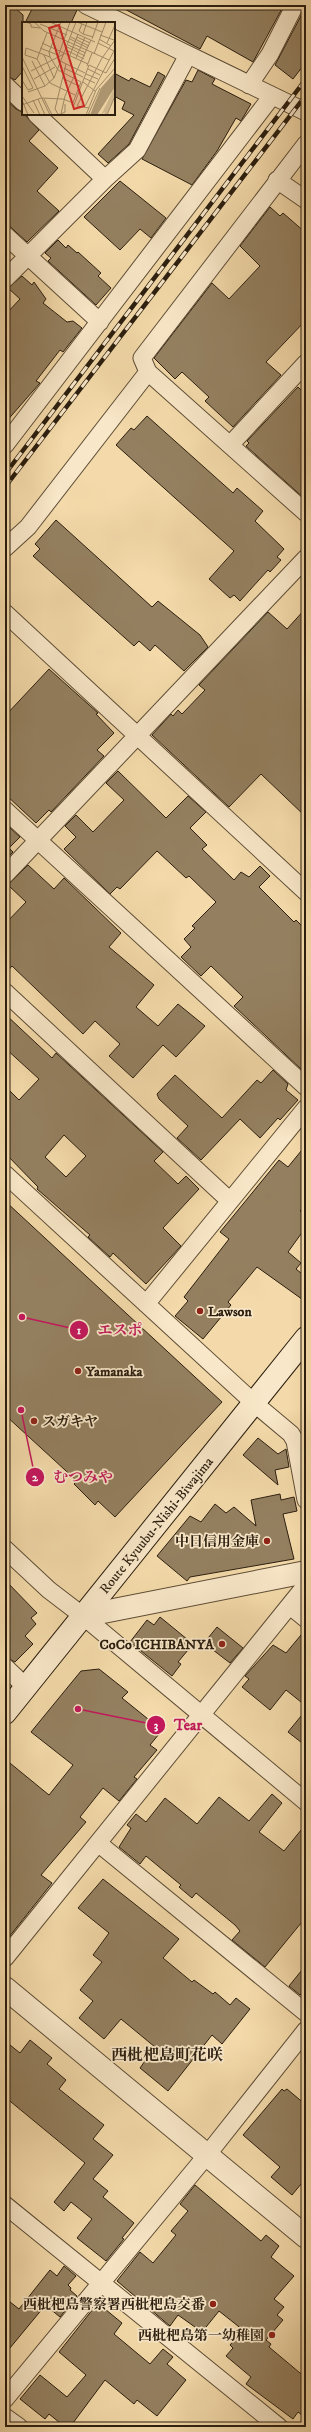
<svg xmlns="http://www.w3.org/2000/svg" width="311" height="2432" font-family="'IM FELL DW Pica','Noto Serif JP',serif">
	<rect width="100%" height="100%" fill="#f4daaa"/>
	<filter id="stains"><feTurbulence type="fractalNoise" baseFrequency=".005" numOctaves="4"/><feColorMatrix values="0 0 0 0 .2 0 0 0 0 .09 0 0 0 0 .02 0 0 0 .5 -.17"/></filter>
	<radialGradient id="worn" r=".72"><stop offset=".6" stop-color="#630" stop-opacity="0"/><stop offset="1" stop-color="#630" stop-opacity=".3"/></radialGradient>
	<path fill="#948060" stroke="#2b1e0f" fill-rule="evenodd" d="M5 5H12L23 15V71L15 80 5 75Z
		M34 5H76L77 10 71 23H25Z
		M117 5H284L253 62 207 36 200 49Z
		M302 14 306 16V62L293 79 275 65Z
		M198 70 215 79 212 84 251 104 241 121 236 118 217 151 192 185 142 159 186 80 192 82Z
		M158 72 165 76 129 144 108 163 98 154 134 115 122 109 125 102 114 96V73L129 81 131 78 150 87Z
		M5 99 16 109 22 112 39 130 29 141 58 168 37 191 59 211 27 242 5 222Z
		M120 181 166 218 151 238 140 229 120 250 84 217Z
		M270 207 280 216 283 213 306 233V320L266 362 281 375 233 427 205 401 209 397 182 372 175 379 154 358 212 283 229 299 260 266 240 246Z
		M58 240 66 248 68 245 77 253 78 252 101 273 98 276 111 288 96 305 48 261 51 258 45 253Z
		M22 276 32 285 34 282 46 299 43 303 67 322 73 321 82 328 63 352 60 350 36 381 40 383 5 423V315L20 299 8 288Z
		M298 387 306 395V500L246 446 249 443 247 441Z
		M147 416 233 493 237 488 263 511 255 521 284 549 277 557 281 560 270 572 268 570 240 601 234 595 230 598 209 579 234 551 116 445 131 428 134 430Z
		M56 520 152 607 158 601 200 635 208 647 184 671 155 645 150 651 139 641 134 646 33 556 40 549 35 544Z
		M306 608V817L261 774 229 807 152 735 171 714 173 716 178 710 182 714 205 690 199 685 268 612 287 629Z
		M49 669 98 713 96 714 114 733 97 750 104 756 51 812 49 810 36 823 5 794V716Z
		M118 771 166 818 188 796 206 812 190 828 207 845 202 849 234 880 241 872 249 877 260 866 270 876 259 887 294 922 296 920 306 930V1066L302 1070 234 1006 243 997 211 966 201 976 181 957 191 947 184 939 195 928 192 926 216 902 189 876 186 878 157 851 120 889 117 887 110 894 64 849 76 837 65 826 76 815 93 832 124 800 106 783Z
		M9 827 20 837 9 848 13 852 5 860V831Z
		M28 865 54 889 64 878 121 933 109 947 154 985 136 1007 158 1026 178 1004 205 1026 176 1057 163 1045 133 1078 109 1056 120 1044 95 1021 83 1034 12 966 5 974V924L26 902 8 885Z
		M5 1014 52 1058 56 1053 163 1152 154 1161 178 1184 186 1176 199 1189 163 1228 181 1246 146 1284 113 1253 110 1257 88 1237 90 1235 37 1189 38 1187 5 1153V1086L19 1100 39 1079 5 1048ZM64 1135 86 1156 66 1177 45 1157Z
		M273 1070 288 1084 286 1090 298 1100 280 1120 278 1118 260 1138 240 1119 201 1160 177 1138 188 1126 159 1099 157 1094 175 1075 222 1118 257 1080 261 1083Z
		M306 1145V1204L300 1211 306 1215V1227L288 1252 301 1263 296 1269 306 1277V1302L257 1267 228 1302 231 1305 203 1339 175 1316 188 1301 184 1297 229 1239 220 1232 230 1220 279 1160 288 1167Z
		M5 1201 222 1402 115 1517 98 1501 95 1505 74 1484 77 1481 5 1415Z
		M258 1438 278 1454 286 1449 289 1467 275 1470 278 1485 243 1455Z
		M280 1494 281 1500 294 1497 297 1511 283 1514 294 1559 190 1577 187 1581 157 1556 190 1516 201 1522 215 1504 226 1513 234 1507 256 1526 251 1500Z
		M5 1580 37 1613 31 1618 36 1624 25 1636 33 1644 15 1662 5 1657Z
		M160 1617 193 1644 178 1662 181 1664 172 1676 130 1642 147 1620 154 1625Z
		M217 1627 243 1648 230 1663 204 1643Z
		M306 1629V1706L286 1690 270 1710 242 1687 249 1679 245 1676 273 1645 286 1653Z
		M99 1669 128 1692 122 1698 148 1719 150 1717 164 1728 150 1745 157 1750 134 1777 137 1779 119 1801 103 1788 80 1817 86 1822 41 1875 52 1883 5 1942V1759L49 1795 73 1765 31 1732 81 1671Z
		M306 1710V1746L288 1732Z
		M272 1794 282 1803 259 1832 284 1851 306 1824V1917L265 1967 232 1940 240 1931 235 1925 196 1893 192 1898 179 1887 181 1885 146 1856 140 1864 119 1847 131 1828 127 1825 136 1814 146 1822 165 1798 197 1824 219 1797 249 1821Z
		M103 1879 179 1939 163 1958 192 1982 194 1980 213 1994 215 1992 230 2005 236 1998 250 2009 222 2044 212 2035 168 2091 140 2068 155 2047 121 2019 104 2039 79 2018 93 2001 80 1990 102 1962 93 1955 109 1933 78 1908Z
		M306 1965V1989L300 1995 289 1986Z
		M30 2040 52 2058 47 2064 66 2080 59 2089 104 2125 93 2139 113 2155 93 2179 108 2191 103 2197 134 2223 122 2238 124 2239 106 2261 77 2238 92 2219 71 2202 64 2211 54 2202 85 2163 5 2097V2041L20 2053Z
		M282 2089 284 2091 287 2089 306 2105V2178L292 2195 271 2177 280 2167 243 2135Z
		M195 2185 261 2241 266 2235 279 2246 271 2257 294 2276 274 2299 284 2307 277 2315 283 2320 266 2340 271 2344 269 2347 306 2378V2418L298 2412 293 2419 246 2384 251 2377 226 2356 233 2348 230 2345 243 2330 219 2311 202 2332 178 2315 170 2326 117 2281 140 2252 153 2263 176 2235 171 2231 188 2211 180 2204Z
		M64 2266 76 2276 68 2285 71 2288 70 2290 77 2296 60 2317 49 2308 47 2311 43 2308 5 2354V2298L19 2309 50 2270 57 2276Z
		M100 2305 122 2323 114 2334 150 2364 163 2349 173 2357 167 2364 186 2380 157 2416 137 2400 134 2404 105 2380 70 2427H65L49 2414 45 2419 20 2399 40 2375 67 2397 86 2375 59 2352 93 2309 95 2311Z"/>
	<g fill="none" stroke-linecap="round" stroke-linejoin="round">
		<defs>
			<path id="minor" d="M86 5 306 112
				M5 85 23 102
				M249 85 270 54 295 5
				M36 114 105 179
				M306 144 142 358 148 372 306 513
				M277 180 306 200
				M5 235 100 322
				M5 279 105 179 137 150 188 55
				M5 445 272 96
				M230 445 306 363
				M5 548 28 527 148 372
				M5 613 306 892
				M5 810 306 1087
				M5 875 306 558
				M5 992 230 1201
				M5 1174 254 1403 291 1434 295 1441 306 1500
				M146 1304 306 1108
				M5 1549 49 1590 83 1616 306 1802
				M290 1606 306 1619
				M5 1667 26 1687
				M98 1843 306 2013
				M5 1958 306 1585
				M5 2205 279 2427
				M5 2399 207 2155 306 2030
				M5 2417 19 2427"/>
			<path id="tertiary" d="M83 1616 306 1572
				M5 1988 306 2237"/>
			<path id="secondary" d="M5 1713 306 1338"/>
		</defs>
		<use href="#minor" stroke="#5d4d36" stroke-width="19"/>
		<use href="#tertiary" stroke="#5d4d36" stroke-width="24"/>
		<use href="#secondary" stroke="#2b1e0f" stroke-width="24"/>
		<use href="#minor" stroke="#f8e7c8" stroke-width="17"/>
		<use href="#tertiary" stroke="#f8e7c8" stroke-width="22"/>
		<use href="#secondary" stroke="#f8e7c8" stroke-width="22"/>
		<defs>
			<path id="rail" d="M5 474 306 79
				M5 487 306 95"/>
		</defs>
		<use href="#rail" stroke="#2b1e0f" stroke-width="4.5"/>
		<use href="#rail" stroke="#f8e7c8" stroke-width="3" stroke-dasharray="9" stroke-linecap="butt"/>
	</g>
	<g fill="#8f2418" stroke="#f8e7c8" stroke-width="1.5">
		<circle cx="200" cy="1311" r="4"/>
		<circle cx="78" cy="1371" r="4"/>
		<circle cx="34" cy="1421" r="4"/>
		<circle cx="267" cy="1541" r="4"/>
		<circle cx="222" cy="1644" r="4"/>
		<circle cx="213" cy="2304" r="4"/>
		<circle cx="272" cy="2335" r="4"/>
	</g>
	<g text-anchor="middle" stroke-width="3.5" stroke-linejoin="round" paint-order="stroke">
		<g font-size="14" font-weight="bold" fill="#2b1e0f" stroke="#f8e7c8" text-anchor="end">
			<text x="208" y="1316" text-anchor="start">Lawson</text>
			<text x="86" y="1376" text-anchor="start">Yamanaka</text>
			<text x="42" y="1426" text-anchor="start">スガキヤ</text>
			<text x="259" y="1546">中日信用金庫</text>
			<text x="214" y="1649">CoCo ICHIBANYA</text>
			<text x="205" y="2309">西枇杷島警察署西枇杷島交番</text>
			<text x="264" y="2340">西枇杷島第一幼稚園</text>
		</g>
		<g font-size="14" fill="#2b1e0f" stroke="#f8e7c8">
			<text transform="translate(156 1525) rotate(-51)" y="5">Route Kyuubu-Nishi-Biwajima</text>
		</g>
		<g font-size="16" font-weight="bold" fill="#2b1e0f" stroke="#f8e7c8">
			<text x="167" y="2060">西枇杷島町花咲</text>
		</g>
	</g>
	<g transform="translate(22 22)">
		<rect width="93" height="93" fill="#f4daaa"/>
		<path d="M93 65V73L85 93H82L83 90 79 93Z" fill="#d2ba90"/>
		<path d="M93 50V65L75 93H68L79 66Z" fill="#b09a75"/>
		<path fill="none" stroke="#a48f6c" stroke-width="1" d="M4 0 9 2V5L18 6M12 0 22 9 87 38M28 0 73 20M39 0 27 30 28 35 36 48 59 60M48 0 36 35 38 39 63 51M55 0 80 10M65 0 61 12 71 15M18 2 45 13M60 2 57 9 61 12M25 11 15 37 28 61 53 73M78 13 92 18M49 15 67 24M55 15 68 21M48 17 66 26M70 17 76 0M77 17 89 24M20 21 66 42M76 21 92 29M85 21 93 3M46 23 64 31M45 25 63 34M18 26 36 33M44 28 62 37M72 32 84 0M22 33 32 56M48 33 56 12M0 35 28 93M54 36 63 15M15 37 3 33 4 26 28 35M10 39 23 64M0 44 11 66 6 68 0 58M65 44 70 31M42 46 61 55M66 47 78 53M9 49 42 32M84 51 93 36M64 52 76 57M40 56 57 64M62 56 73 61M12 57 33 45M61 60 73 69M6 70 23 64 32 56 54 0M0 74 12 91M16 77 23 93M22 77 30 93M0 78 6 93M11 78 18 93M0 83 19 76 41 77 51 81M50 83 59 60M52 83 67 43 84 51M55 84 80 36 93 18M55 84 67 86M63 84 93 27M36 92 33 87 44 42M39 92 43 90V82M34 93 39 92 43 74 69 18M64 93 74 68 93 46M66 93 78 66M85 93 93 74"/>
		<path fill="#d62828" fill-opacity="0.15" stroke="#d62828" stroke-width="2" d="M37 3 62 84 52 87 27 6Z"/>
		<rect width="93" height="93" fill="none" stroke="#2b1e0f" stroke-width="2"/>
	</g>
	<path fill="none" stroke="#c2185b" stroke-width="1.5" d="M22 1317L79 1330M21 1410L35 1477M78 1709L156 1725"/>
	<g fill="#c2185b" stroke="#f8e7c8" stroke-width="1.5">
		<circle cx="22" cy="1317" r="4"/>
		<circle cx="21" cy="1410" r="4"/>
		<circle cx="78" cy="1709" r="4"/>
		<circle cx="79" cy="1330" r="10"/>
		<circle cx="35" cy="1477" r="10"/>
		<circle cx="156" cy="1725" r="10"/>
	</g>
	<g font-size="12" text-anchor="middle" font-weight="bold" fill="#fff">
		<text x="79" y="1334">1</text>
		<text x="35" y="1481">2</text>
		<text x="156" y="1729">3</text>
	</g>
	<g font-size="15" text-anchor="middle" font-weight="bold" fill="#c2185b" stroke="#f8e7c8" stroke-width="3.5" stroke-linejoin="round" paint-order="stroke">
		<text x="120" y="1335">エスポ</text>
		<text x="83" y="1482">むつみや</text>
		<text x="188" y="1730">Tear</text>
	</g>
	<rect width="311" height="2432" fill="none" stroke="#f4daaa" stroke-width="20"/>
	<rect x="6" y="6" width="299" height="2420" fill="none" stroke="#2b1e0f" stroke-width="2"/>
	<rect x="10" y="10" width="291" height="2412" fill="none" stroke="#2b1e0f"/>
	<rect width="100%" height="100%" filter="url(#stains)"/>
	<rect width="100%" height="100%" fill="url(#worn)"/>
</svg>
